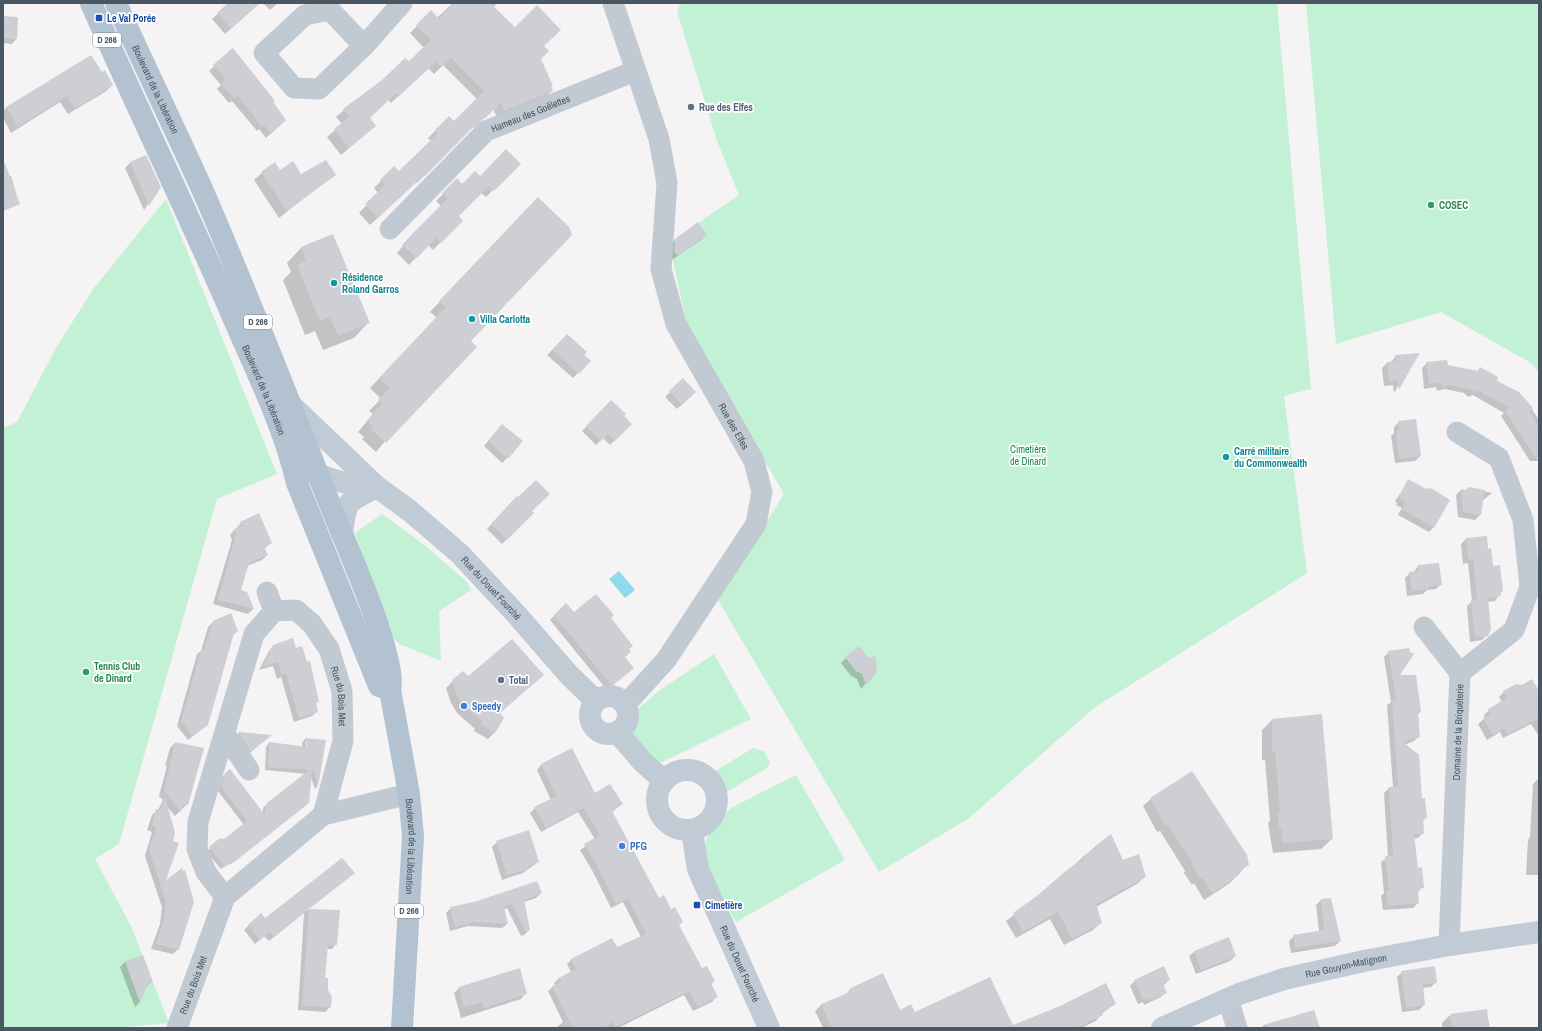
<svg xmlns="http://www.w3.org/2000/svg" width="1542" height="1031" font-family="'Archivo Narrow',sans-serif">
	<rect width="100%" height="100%" fill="#f5f3f3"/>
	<path fill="#c3f1d5" d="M681 3H1277L1311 389 1284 396 1307 573 1094 708 968 819 879 872 718 600 784 494 688 329 669 243 739 195 717 141 677 11Z
		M1306 3H1539V372L1531 363 1441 312 1336 344Z
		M166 199 277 474 217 499 119 844 95 859 131 926 169 1023 117 1028H3V428L17 422 57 346 94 288Z
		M382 514 423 544 467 582 471 590 439 611 441 661 399 644 389 633 355 533Z
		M714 654 751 719 660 763 630 733 637 710 660 690Z
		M753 748 764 751 770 763 767 768 730 790 723 792 712 773Z
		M796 775 845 860 736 922 718 893 703 853 709 831 731 808Z"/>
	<path fill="#90daee" d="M619 571 635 590 625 598 609 579Z"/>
	<path fill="#0003" fill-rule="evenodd" d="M230 3H257L253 9 225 34 212 19Z
		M263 3H278L270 10Z
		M453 3H497L493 8 515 29 542 46 540 58 552 86 550 88 552 91 544 98 497 117 493 109 476 126 469 130 417 183 416 182 370 225 359 213 378 193 374 188 394 168 399 173 431 141 428 138 449 117 454 122 477 99 443 65 434 74 428 68 391 103 388 100 369 118 375 126 341 155 327 137 342 124 336 117 344 110 409 62 424 48 410 33 431 12 437 18Z
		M3 17 16 39 12 44 3 43Z
		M232 49 285 120 266 138 259 129 257 131 232 101 229 103 217 89 221 85 209 71Z
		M102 73 112 85 105 92 68 114 60 102 11 133 3 118V111L7 107Z
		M145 157 160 187 144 210 125 168 130 163Z
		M519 164 486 197 481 193 457 216 462 221 433 250 428 245 409 265 397 253 403 246 402 245 441 206 436 201 457 180 462 185 480 177Z
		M280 171 301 175 334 174 279 218 254 180 262 173Z
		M11 176 19 204 3 211V177Z
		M528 208 469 341 376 452 362 439 364 437 358 432 373 414 369 411 381 399 370 388 437 318 430 312Z
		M332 235 368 323 354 338 323 350 315 331 305 335 283 280 291 272 287 263 301 248Z
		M706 235 701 240 672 260 670 256 671 245 676 239Z
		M567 335 589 361 573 378 547 355Z
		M1418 354 1394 393 1393 385 1384 386 1382 368 1387 363 1391 362 1396 356Z
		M1427 363 1477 372 1481 368 1495 381 1518 393 1526 400 1539 420V461H1530L1501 416 1504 413 1473 395 1468 397 1464 393 1445 389 1437 391 1436 387 1424 389 1422 368Z
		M683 380 695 392 677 409 665 397Z
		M611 401 631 424 610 445 603 438 596 445 582 431Z
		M1399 422 1420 456 1415 461 1395 463 1391 436 1394 433V427Z
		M497 430 507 458 502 463 484 446Z
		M1409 481 1434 527 1429 532 1398 515 1402 508 1396 505 1397 503 1395 501Z
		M1468 488 1492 493 1482 501 1480 515 1475 520 1458 517 1456 495 1461 490 1466 491Z
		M512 502 532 513 502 544 487 529Z
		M241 523 271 543 264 549 267 555 262 560 247 566 240 591 246 593 253 609 248 614 213 604 232 540 230 535Z
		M1486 537 1487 550 1502 591 1495 601 1487 602V635L1482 640 1470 642 1467 606 1472 601 1468 563 1463 564 1461 544 1466 539Z
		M1418 566 1441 584 1436 589 1427 590 1423 594 1407 596 1405 578 1410 573H1413Z
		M566 604 574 614 610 618 628 649 624 658 628 672 607 690 550 620Z
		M213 622 237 631 232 636 207 725 188 740 177 726 197 654 201 651 208 627Z
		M274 645 318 702 315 704 317 711 312 716 294 722 281 677 277 679 273 666 259 670 269 651Z
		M1389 652 1398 676 1420 712 1417 715 1419 736 1414 741 1404 745 1426 817 1422 822 1423 833 1418 838 1414 839 1417 869 1422 887 1417 893 1418 903 1413 908 1383 910 1381 896 1384 893 1381 862 1388 857 1384 793 1389 788 1393 787 1387 705 1391 702 1384 657Z
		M846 658 876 671 861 689 857 679 851 676 841 663Z
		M453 681 499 714 495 732 488 739 474 731 475 729 457 713 451 703 446 688Z
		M1504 692 1539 694V736L1531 724 1503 738 1500 732 1487 740 1478 724 1485 718 1484 715 1489 710 1502 702 1499 697Z
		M1272 720 1332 839 1321 849 1273 853 1268 823 1270 821 1265 760H1262V730Z
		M239 733 270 736 247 755 235 737Z
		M305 739 324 741 317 787 315 789 311 777 304 806 229 865 228 864 221 869 206 851 225 840 244 825 218 791 222 777 226 774 263 813V808L267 804 307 774 265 770 266 747 269 743 303 748 302 743ZM305 742H307L308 752Z
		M175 743 187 804 175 816 166 805 164 883 178 949 173 954 151 949 160 924 162 907 145 856 152 832 147 830 152 815 158 810 163 800 159 796 167 766H165L170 748Z
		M572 750 595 795 622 804 611 813 658 899 678 926 702 969 714 981 710 985 716 997 712 1002 693 1011 684 995 618 1028H609L608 1026 605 1028H556L563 1022 548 991 555 985 554 983 559 978 571 972 567 964 572 959 617 949 641 937 623 902 611 908 593 872 580 850 595 839 578 812 541 832 530 813 535 808 551 800 537 770 541 765Z
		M1538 779 1539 875H1526L1528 840 1530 837 1533 784Z
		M1151 799 1248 864 1230 883 1204 900 1194 883 1192 885 1184 873 1185 871 1160 831 1157 832 1143 806Z
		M497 842 538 862 523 873 502 880 492 847Z
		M1096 846 1144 877 1137 884 1096 907 1101 923 1093 930 1064 945 1050 919 1016 938 1006 921 1038 896Z
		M541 893 536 898 524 902 529 930 524 935 521 936 507 908 503 910 507 924 502 928 468 926 450 931 446 913 451 908Z
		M1331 899 1340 941 1335 946 1291 953 1289 941 1294 936 1319 931 1316 905 1321 900Z
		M308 910 339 911 336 944 332 949H326L324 979 330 1007 325 1012 298 1010 304 913 269 941 264 936 255 944 244 930 249 925 265 919Z
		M1228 939 1235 956 1230 961 1196 974 1189 956 1194 952Z
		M142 956 152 982 145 987 139 1003 135 1007 120 967 125 962Z
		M1402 972 1436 982 1431 987 1422 988 1424 1005 1419 1010 1402 1012 1397 977Z
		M1169 980 1163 986 1166 992 1161 997 1144 1005 1143 1002 1138 1004 1130 986 1135 981Z
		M459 988 525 994 521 999 461 1018 454 993Z
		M850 990 900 1011 1012 1027 1115 1004 1101 1014 1096 1021 1081 1028H823L815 1011 821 1005 844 996Z
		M1486 1010 1490 1028H1442V1023L1449 1016Z
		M1314 1011 1319 1028H1261L1264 1025Z"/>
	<path fill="#cdcfd5" d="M228 3H260L231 29 217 13Z
		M454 3H490L515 27 537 5 561 30 544 46 549 51 541 59 553 86 551 87 553 91 504 111 501 103 485 118 477 123 425 176 424 175 378 218 365 204 385 185 380 180 394 166 399 171 438 133 435 130 449 116 454 121 484 91 451 58 442 67 436 62 399 96 396 93 370 118 376 126 349 148 334 129 349 117 343 109 382 80 405 58 409 61 431 40 416 25 431 10 439 19Z
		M3 16 18 17 17 39 3 38Z
		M233 48 275 101 273 102 286 120 271 134 264 125 262 127 238 96 235 99 221 84 226 80 213 65Z
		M91 55 102 72 105 70 113 85 75 109 67 96 18 127 6 107Z
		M506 149 521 164 494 191 489 186 459 216 463 221 441 243 436 238 417 258 403 245 410 238 409 237 448 198 442 193 457 178 462 184 475 171 480 176Z
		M146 155 161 187 149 206 130 162Z
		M326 160 336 175 287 211 261 172 275 162 280 170 293 161 301 174Z
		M5 163 20 204 3 211V164Z
		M538 197 569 227 572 235 471 341 477 347 386 443 371 429 373 427 367 421 382 403 378 400 390 388 379 378 446 307 439 301Z
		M698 222 707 235 678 256 674 251 675 239Z
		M333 234 370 323 338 336 330 317 320 321 297 265 306 261 301 247Z
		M567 334 587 352 584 355 591 361 579 374 552 350Z
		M1420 353 1411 368 1399 390 1398 380 1389 382 1387 362 1396 361 1395 355Z
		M1447 360 1448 365 1478 371 1480 367 1498 377 1497 381 1519 392 1533 408 1529 412 1535 418 1534 420 1539 427V463L1505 411 1509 407 1479 391 1474 392 1469 389 1450 385 1442 387 1441 383 1429 384 1426 362Z
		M683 378 696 392 682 405 669 391Z
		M611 400 626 414 624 416 632 424 615 441 608 434 601 441 586 426Z
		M1416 419 1421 456 1399 459 1396 430H1399L1398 421Z
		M502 424 523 441 508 459 488 441Z
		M1408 479 1426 489 1431 488 1450 500 1434 528 1402 509 1406 503 1400 499 1401 497 1399 496Z
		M536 480 550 494 532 511 534 513 507 540 491 524 517 496 518 497Z
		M1468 487 1485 490 1481 515 1463 512 1461 489 1468 490Z
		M259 513 272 543 264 547 268 555 249 563 241 590 247 592 254 609 218 600 236 534 234 529 242 526 240 522Z
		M1487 536 1488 549 1491 548 1493 566 1500 565 1503 591 1501 592V596L1479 599 1488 598 1491 630 1488 636 1475 637 1471 600 1477 599 1473 559H1468L1466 538Z
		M1439 563 1442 585 1429 586V589L1412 591 1409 572 1418 571V565Z
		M596 594 614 615 611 618 633 646 629 649 631 652 625 657 634 668 612 686 554 615 566 603 574 612Z
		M231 613 238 631 234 633 208 725 193 736 181 721 202 648 204 649 213 621Z
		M293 638 296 648 302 646 307 662 310 661 319 702 316 703 318 712 299 718 286 673 282 675 278 662 263 666 273 645Z
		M512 639 544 675 500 713 504 718 495 733 481 724 482 721 464 706 457 696 452 680 463 671 468 676Z
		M859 646 869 658 875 656 877 669 876 674 866 685 862 674 856 671 845 657Z
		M1409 648 1410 652 1414 654 1400 675H1416L1421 712H1418L1420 737 1403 742 1419 755 1422 798H1425L1427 818H1423L1424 834H1414L1418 868 1422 867 1424 888 1418 889 1419 903 1388 906 1386 890H1389L1385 856H1393L1389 787 1398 786 1392 700 1396 699 1388 651Z
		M1532 679 1539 691V718L1508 734 1505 728 1493 735 1483 718 1490 714 1488 709 1507 698 1503 691 1516 684 1522 685Z
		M1322 714 1333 839 1283 843 1281 828H1279L1278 812H1280L1275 751H1272V719Z
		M238 732 272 735 251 752Z
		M305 738 326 740 318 787 313 769 312 771 309 803 233 863 232 861 225 867 209 847 220 838 224 839 247 821 221 787 225 773 230 769 265 815 266 804 309 770 268 767 269 742 307 747Z
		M175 742 204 748 188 805 183 804 181 812 164 791Z
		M572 748 595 793 610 784 623 804 612 811 659 898 664 895 671 909 675 907 683 922 679 925 702 968 707 966 715 981 711 983 718 997 698 1007 689 991 615 1027 613 1022 602 1028H573L552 986 561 982 559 978 576 969 571 959 612 938 617 947 646 934 628 898 616 904 598 867 584 844 600 835 583 808 546 828 534 807 557 796 541 764Z
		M1192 771 1247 855 1249 865 1237 873 1239 875 1212 893 1202 877 1200 878 1191 864 1193 863 1167 824 1165 826 1150 798Z
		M165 796 175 833 173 841 179 843 166 880 182 868 183 871 185 870 194 902 179 950 156 944 164 919 166 902 149 850 156 827 152 825 156 809 161 810Z
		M529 830 539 862 528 866 529 869 507 875 496 841Z
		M1111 834 1123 860 1139 854 1146 877 1096 904 1102 923 1072 939 1058 912 1023 932 1013 913 1037 896 1068 869 1083 860 1082 857 1097 848 1095 846Z
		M342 858 355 873 309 909 340 910 337 945H328L325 978H328V990L332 997 331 1007 302 1006 309 909 274 937 270 932 260 940 248 925 261 913 265 918Z
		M537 881 542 893 524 900 530 930 526 932 512 904 504 907 508 924 474 922 455 927 450 907 474 902Z
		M1331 898 1341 941 1295 948 1293 935 1324 930 1321 899Z
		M1229 937 1236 956 1201 970 1194 951Z
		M143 955 153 982 148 984 140 1003 125 961Z
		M1164 966 1170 980 1163 984 1167 993 1149 1001 1148 998 1143 1000 1134 980Z
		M1435 966 1437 983 1423 984 1425 1005 1406 1008 1401 971Z
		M520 968 527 994 484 1008 482 1002 464 1007 459 987Z
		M883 973 900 1010 911 1004 915 1012 990 977 1013 1025 1060 1006 1106 983 1116 1004 1101 1012 1103 1015 1077 1028H832L821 1004 850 992 849 989Z
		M1487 1009 1489 1028H1452L1450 1014Z
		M1314 1010 1320 1028H1268L1267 1024Z"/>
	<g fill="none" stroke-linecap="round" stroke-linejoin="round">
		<g stroke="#c1cad2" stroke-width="21">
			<path id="s1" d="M613 3 659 139 667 183 661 269 676 324 754 461 762 492 756 524 666 660 625 705"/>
			<path d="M364 46 330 10 305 15 264 53 294 88 319 89 364 46 402 3"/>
			<path id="s2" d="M390 229 486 131 635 71"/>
			<path d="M267 592 274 611"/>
			<path d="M1424 627 1460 673"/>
			<path d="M225 734 249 770"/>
			<path id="s3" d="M225 897 206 872 197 849 198 822 254 634 274 611 296 610 312 624 329 649 342 691 343 741 323 815"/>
			<path id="s4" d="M1449 945 1460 673 1514 630 1530 587 1523 520 1499 458 1457 432"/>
			<path d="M1228 999 1237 1028"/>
			<path id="s5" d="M177 1028 225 897 323 815 409 794"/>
		</g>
		<g stroke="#c1cbd6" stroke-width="22">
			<path id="s6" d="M293 407 377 487 410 511 460 554 516 614 569 675 596 701"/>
			<path d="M304 467C325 481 351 484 377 487"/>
			<path d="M342 534C346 500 346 502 377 487"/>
			<circle cx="609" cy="715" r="19"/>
			<path d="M617 732 642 761 664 781"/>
			<circle cx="687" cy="800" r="30"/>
			<path id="s7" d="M692 831 698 869 769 1028"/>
			<path id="s8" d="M1162 1028 1239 994 1284 979 1364 961 1449 945 1539 932"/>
		</g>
		<g stroke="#b3c2d1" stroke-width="22">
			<path id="s9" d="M91 3C137 108 187 211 233 317 256 371 284 426 297 483L379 686 390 690"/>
			<path id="s10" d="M116 3C144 65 174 127 202 189 248 294 289 401 331 507 344 540 399 661 390 690L409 794 413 836 402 1028"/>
		</g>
	</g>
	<g fill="#1a4fb4" stroke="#fff" stroke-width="1.5">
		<rect x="95" y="14" width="8" height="8" rx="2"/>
		<rect x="693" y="901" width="8" height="8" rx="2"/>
	</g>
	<g fill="#5c6f8a" stroke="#fff" stroke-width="1.5">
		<circle cx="691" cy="107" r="4"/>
		<circle cx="501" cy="680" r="4"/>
	</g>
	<g fill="#2e9e5b" stroke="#fff" stroke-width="1.5">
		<circle cx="1431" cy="205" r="4"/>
		<circle cx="86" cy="672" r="4"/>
	</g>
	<g fill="#0f9aa8" stroke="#fff" stroke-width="1.5">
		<circle cx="334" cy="283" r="4"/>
		<circle cx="472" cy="319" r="4"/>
		<circle cx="1226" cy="457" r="4"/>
	</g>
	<g fill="#3f7fe0" stroke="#fff" stroke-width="1.5">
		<circle cx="464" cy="706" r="4"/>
		<circle cx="622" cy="846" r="4"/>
	</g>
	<g text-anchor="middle" stroke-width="3.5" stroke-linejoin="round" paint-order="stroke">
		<g fill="#fff" stroke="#808990" stroke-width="1">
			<rect x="93" y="33" width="28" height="14" rx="3"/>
			<rect x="244" y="315" width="28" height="14" rx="3"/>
			<rect x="395" y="904" width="28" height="14" rx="3"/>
		</g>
		<g font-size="9" font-weight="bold" fill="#4a5661">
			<text x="107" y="43">D 266</text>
			<text x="258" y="325">D 266</text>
			<text x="409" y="914">D 266</text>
		</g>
		<g font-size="10" font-weight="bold" fill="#164399" stroke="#fff" text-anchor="start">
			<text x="107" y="22">Le Val Porée</text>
			<text x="705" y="909">Cimetière</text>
		</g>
		<g font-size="10" fill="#4a5661" stroke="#fff">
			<text dy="4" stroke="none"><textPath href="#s10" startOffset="95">Boulevard de la Libération</textPath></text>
			<text dy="4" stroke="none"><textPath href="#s2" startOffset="185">Hameau des Goëlettes</textPath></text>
			<text dy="4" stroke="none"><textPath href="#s9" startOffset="424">Boulevard de la Libération</textPath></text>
			<text dy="4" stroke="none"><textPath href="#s1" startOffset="449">Rue des Elfes</textPath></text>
			<text dy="4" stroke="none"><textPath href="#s6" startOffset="269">Rue du Douet Fourché</textPath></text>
			<text dy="4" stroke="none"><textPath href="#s3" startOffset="432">Rue du Bois Met</textPath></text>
			<text dy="4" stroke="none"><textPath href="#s4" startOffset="213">Domaine de la Briquèterie</textPath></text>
			<text dy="4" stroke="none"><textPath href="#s10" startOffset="900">Boulevard de la Libération</textPath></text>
			<text dy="4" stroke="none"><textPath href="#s7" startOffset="142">Rue du Douet Fourché</textPath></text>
			<text dy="4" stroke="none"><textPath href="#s8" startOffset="195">Rue Gouyon-Matignon</textPath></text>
			<text dy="4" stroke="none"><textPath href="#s5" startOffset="46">Rue du Bois Met</textPath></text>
		</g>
		<g font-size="10" font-weight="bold" fill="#4e5e75" stroke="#fff" text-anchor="start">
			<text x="699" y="111">Rue des Elfes</text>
			<text x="509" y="684">Total</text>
		</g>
		<g font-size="10" font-weight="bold" fill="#27864d" stroke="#fff" text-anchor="start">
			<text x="1439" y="209">COSEC</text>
			<text x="94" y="670">Tennis Club<tspan x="94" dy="12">de Dinard</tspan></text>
		</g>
		<g font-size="10" font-weight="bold" fill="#0d838f" stroke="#fff" text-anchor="start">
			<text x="342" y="281">Résidence<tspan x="342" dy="12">Roland Garros</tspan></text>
			<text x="480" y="323">Villa Carlotta</text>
			<text x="1234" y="455">Carré militaire<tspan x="1234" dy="12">du Commonwealth</tspan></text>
		</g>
		<g font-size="10" fill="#17864f" stroke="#fff">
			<text x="1028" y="453">Cimetière<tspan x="1028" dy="12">de Dinard</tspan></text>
		</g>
		<g font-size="10" font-weight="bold" fill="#366cbe" stroke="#fff" text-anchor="start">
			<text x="472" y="710">Speedy</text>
			<text x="630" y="850">PFG</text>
		</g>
	</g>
	<rect width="1542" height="1031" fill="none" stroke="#4a5661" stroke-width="8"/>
</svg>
